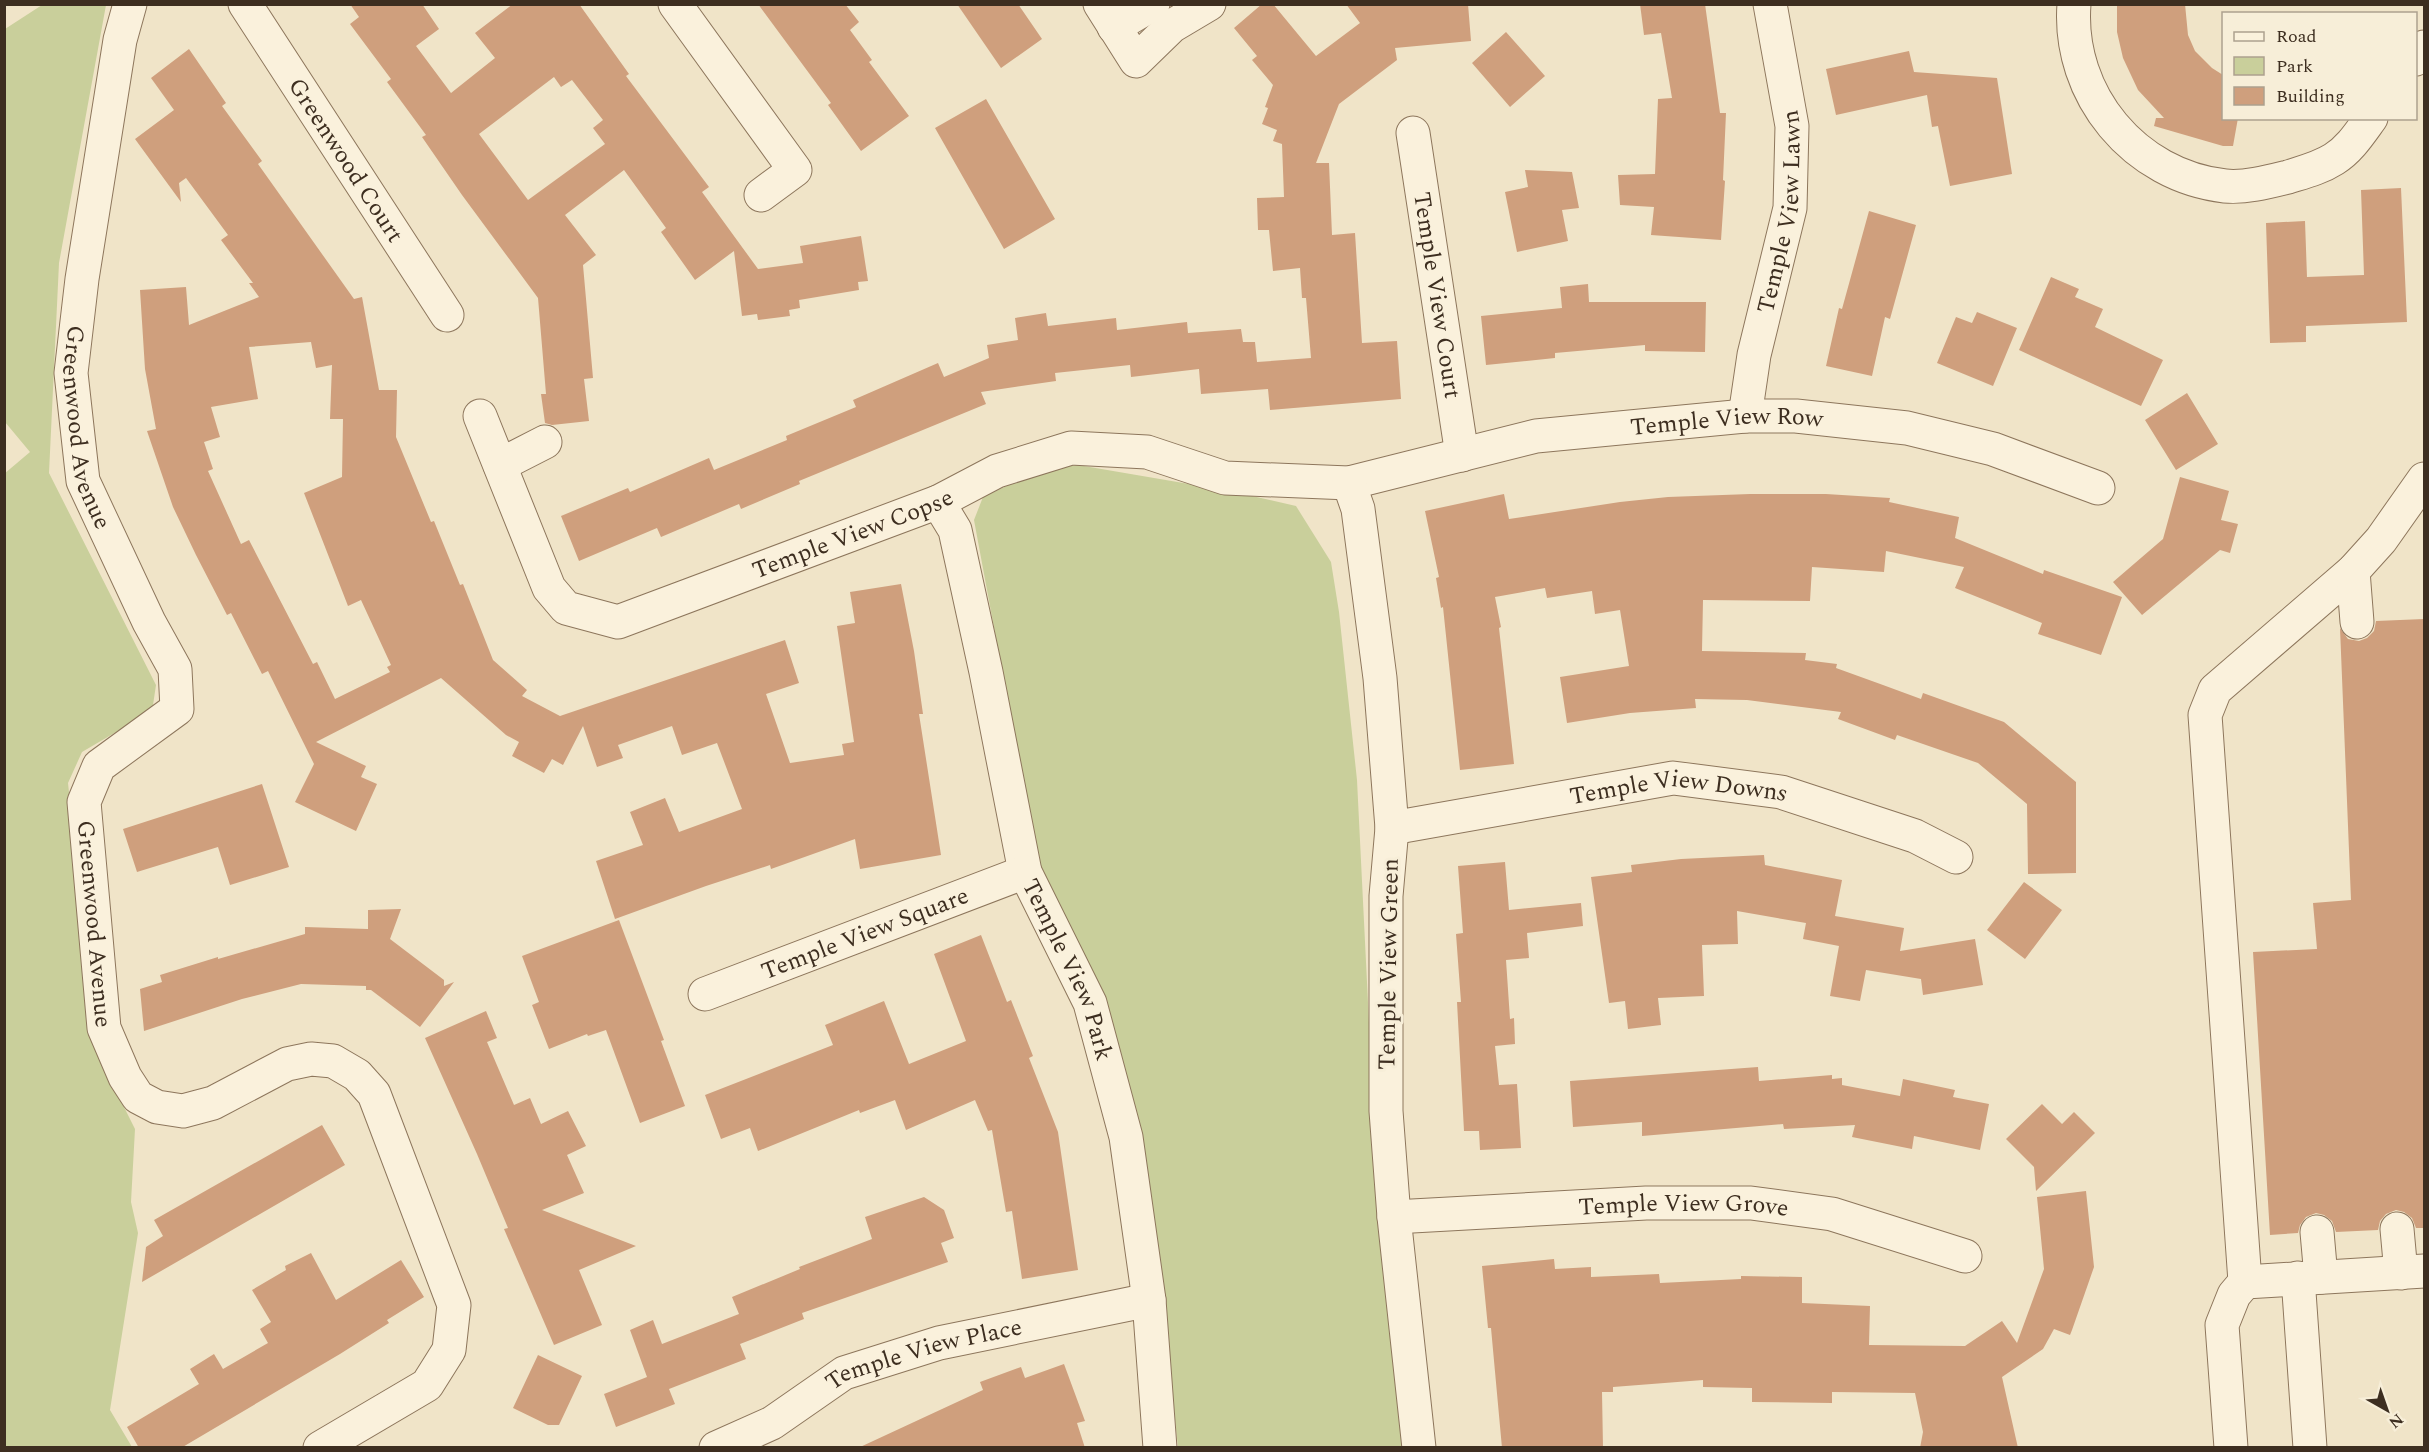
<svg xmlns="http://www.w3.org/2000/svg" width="2429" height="1452" font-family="Spectral,serif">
	<rect width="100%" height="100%" fill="#f0e4c8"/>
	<path fill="#c9cf9b" d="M42 5H106L59 263 49 473 156 685 153 705 140 718 82 752 68 783 93 1017 111 1081 135 1129 131 1202 138 1233 110 1410 132 1447H5L4 474 30 452 5 422V29Z
		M1078 465 1230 491 1296 506 1331 562 1339 612 1357 780 1375 1144 1403 1447H1178L1158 1266 1057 900 1031 845 1021 797 1000 660 974 520 983 497 1042 469Z"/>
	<path fill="#cf9f7d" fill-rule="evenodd" d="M350 4H422L439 29 416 46 451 93 495 58 475 33 513 4H579L629 74 626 76 709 187 702 192 758 269 803 263 800 246 861 236 868 281 858 282 859 290 799 300 800 308 789 310 790 316 758 320 757 314 742 316 734 251 695 280 661 232 666 228 624 170 565 215 596 255 583 265 593 378 584 379 589 421 552 425 545 423 541 394H546L538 298 462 195 422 137 426 135 387 82 391 79 350 24 359 17ZM554 77 561 87 572 80 603 120 593 128 605 144 528 200 479 134Z
		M758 4H845L859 22 850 30 872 60 869 62 909 116 861 151 828 105 831 103Z
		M957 4H1018L1042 39 1001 68Z
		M1262 4H1273L1316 56 1360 23 1346 4H1468L1471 41 1395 48 1397 60 1339 104 1316 163H1329L1332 235 1355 233 1362 343 1397 341 1401 399 1270 410 1268 389 1201 394 1199 369 1131 377 1130 365 1055 373 1056 381 981 392 986 404 799 481 800 484 741 509 739 504 661 537 657 528 579 561 561 516 628 488 630 492 709 458 714 470 787 440 786 436 856 407 853 400 938 363 944 377 989 358 987 345 1018 340 1015 318 1046 313 1048 326 1116 318 1117 330 1187 322 1188 333 1241 329 1243 342H1255L1257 362 1311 358 1306 298H1302L1300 268 1273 271 1269 230H1258L1257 198 1284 197 1282 144 1273 141 1277 130 1262 124 1268 108 1265 107 1273 85 1252 60 1257 56 1234 28Z
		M1640 4H1705L1720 113H1726L1723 180 1725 181 1721 240 1651 235 1654 207 1620 205 1618 175 1655 174 1658 99 1672 98 1661 33 1644 35Z
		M2117 4H2185L2188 35 2195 51 2212 68 2223 75V118H2238L2233 146H2223L2154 126 2156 118H2164L2138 90 2123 58 2117 32Z
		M1506 32 1545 76 1510 107 1472 63Z
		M189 49 226 103 222 106 262 161 258 164 354 299 362 297 379 390H397L396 437 431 522 434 521 460 585 463 584 493 660 527 690 522 696 560 716 785 640 799 683 766 694 790 763 844 755 842 744 854 742 837 626 855 623 850 592 901 584 914 651 923 714H919L941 855 860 869 855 839 771 869 770 865 706 886 615 919 596 861 643 845 630 812 665 798 679 832 742 809 717 743 682 755 672 726 618 745 623 758 597 767 583 726 563 765 552 759 544 773 512 756 519 742 506 735 441 678 316 742 366 766 361 777 377 784 356 831 295 802 314 764 268 671 262 674 231 613 227 615 196 555 173 507 147 431 156 429 145 369 140 290 186 287 189 325 259 297 249 283H253L221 240 228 235 186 178 179 183 181 202 135 139 174 110 151 78ZM311 342 316 368 332 365 330 419H343L342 477 304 493 348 606 361 600 391 665 387 667 390 672 335 699 317 662 313 664 249 540 241 544 208 471 213 469 204 442 220 437 211 407 258 399 249 347Z
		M1909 51 1914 72 1997 78 2012 174 1950 186 1938 126 1932 127 1927 95 1836 115 1826 69Z
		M986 99 1055 219 1004 249 935 128Z
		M1525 170 1572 172 1579 208 1562 210 1568 241 1517 252 1505 192 1528 187Z
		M2401 188 2407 322 2306 326V342L2270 343 2266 223 2305 221 2307 277 2364 275 2361 190Z
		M1869 211 1916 225 1890 319 1885 317 1872 376 1826 366 1839 308 1842 309Z
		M2051 277 2079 289 2075 297 2103 309 2095 327 2163 360 2141 406 2019 350Z
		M1588 284 1589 302H1706L1705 352 1645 351V345L1555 353V358L1486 365 1481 316 1562 308 1560 287Z
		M1977 312 2017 328 1993 386 1937 363 1956 317 1972 323Z
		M2187 393 2218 444 2176 470 2145 420Z
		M2180 477 2229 491 2221 520 2238 524 2230 553 2220 550 2142 615 2113 582 2163 539Z
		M1504 494 1509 519 1620 502 1668 497 1750 494H1826L1890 498 1889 502 1959 517 1955 538 2043 574 2044 570 2122 597 2101 655 2038 634 2042 623 1955 588 1964 567 1886 551 1884 572 1812 567 1810 601 1703 600 1702 651 1806 653 1805 660 1837 664 1836 668 1883 685 1921 699 1923 693 2004 722 2076 782V873L2028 874 2027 804 1978 763 1897 735 1895 740 1838 719 1841 712 1747 700 1695 699 1696 708 1630 713 1567 723 1560 677 1629 666 1620 610 1595 614 1592 591 1547 598 1545 588 1495 597 1501 627 1499 628 1514 764 1460 770 1443 607 1441 608 1436 578 1439 577 1425 511Z
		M2424 619V1228H2416L2412 1218 2404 1212 2396 1210 2386 1214 2380 1221 2378 1230 2336 1232 2332 1221 2324 1215 2316 1213 2306 1217 2300 1225 2298 1233 2270 1235 2253 952 2317 949 2313 903 2351 900 2340 628 2348 639 2359 641 2367 638 2374 631 2376 621Z
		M262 784 289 867 230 885 218 847 137 872 123 829Z
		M1764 855 1765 865 1842 880 1835 916 1904 928 1900 951 1975 939 1983 985 1923 995 1921 979 1866 970 1860 1001 1830 996 1839 946 1803 939 1806 923 1737 911 1738 944 1702 945 1704 996 1658 998 1661 1025 1628 1029 1625 1001 1609 1003 1591 877 1632 872 1631 865 1681 859Z
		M1505 862 1509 910 1581 903 1583 926 1527 933 1529 958 1506 960 1510 1019 1514 1018 1515 1044 1495 1046 1499 1085 1517 1084 1521 1148 1480 1150 1479 1131H1464L1457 1002H1461L1456 934 1463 933 1458 866Z
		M2024 882 2062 910 2025 959 1987 930Z
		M401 909 390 939 444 980V986L454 982 420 1027 371 990H366V986L301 984 242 999 144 1031 140 989 162 982 160 975 218 957V959L305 934V927L368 929V910Z
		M619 920 664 1040 661 1041 685 1106 640 1123 606 1030 588 1036 587 1034 549 1049 532 1005 539 1002 522 956Z
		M981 935 1007 1002 1011 1000 1033 1056 1029 1058 1058 1132 1078 1270 1022 1279 1012 1211 1006 1212 992 1130 988 1131 975 1100 906 1130 895 1100 860 1113 859 1110 758 1151 750 1128 721 1139 705 1095 833 1045 825 1025 884 1001 909 1064 966 1041 934 954Z
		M486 1011 497 1038 487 1042 514 1105 530 1098 541 1124 568 1111 586 1146 567 1155 584 1193 542 1210 636 1246 579 1270 602 1325 554 1345 504 1229 508 1228 477 1154 425 1038Z
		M1758 1067 1759 1081 1832 1075V1079L1842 1078V1085L1900 1096 1903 1079 1955 1090 1953 1097 1989 1104 1980 1150 1914 1136 1912 1149 1852 1137 1855 1125 1784 1129 1783 1124 1642 1136V1122L1573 1127 1570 1081Z
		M2042 1104 2062 1124 2074 1112 2095 1133 2036 1191 2034 1167 2006 1139Z
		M322 1125 345 1165 142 1282 146 1247 163 1236 154 1220Z
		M2086 1191 2094 1267 2072 1330 2070 1335 2054 1329 2043 1349 2002 1377 2018 1448H1920L1923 1432 1915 1393 1832 1392V1403L1752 1402V1388L1703 1387V1380L1613 1387V1392H1602L1603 1448H1502L1491 1328H1488L1482 1266 1554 1259 1555 1269 1591 1267V1277L1659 1274 1660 1283 1741 1279V1276L1802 1277V1303L1870 1306 1869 1345 1965 1346 2002 1321 2017 1343 2044 1269 2037 1197Z
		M924 1197 944 1210 954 1238 941 1243 948 1262 802 1313 804 1319 740 1344 746 1359 669 1389 675 1404 616 1427 604 1394 647 1377 630 1330 653 1320 662 1344 739 1314 732 1297 800 1269 799 1267 872 1239 865 1217Z
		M311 1253 336 1300 401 1260 424 1297 387 1320 389 1323 340 1354 181 1448H139L127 1427 199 1384 190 1369 214 1354 223 1369 268 1343 260 1329 271 1322 252 1290 286 1270 285 1266Z
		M538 1355 582 1376 559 1425H548L513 1408Z
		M1064 1364 1085 1421 1077 1423 1085 1448H858L983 1390 980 1382 1021 1367 1025 1378Z"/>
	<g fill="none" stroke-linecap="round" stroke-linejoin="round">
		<defs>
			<g id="minor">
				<path id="s1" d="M130 4 120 40 82 279 71 373 83 481 149 622 175 669 177 709 99 766 84 802 104 1028 125 1077 138 1097 157 1107 183 1111 213 1103 287 1064 311 1059 333 1061 357 1075 374 1094 454 1305 449 1350 427 1385 320 1448"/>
				<path id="s2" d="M245 4 447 315"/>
				<path d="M675 4 795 170 761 195"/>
				<path d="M1100 4 1136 61 1172 26 1209 4"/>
				<path d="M2074 4C2067 95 2135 176 2225 186 2245 188 2268 182 2288 177 2304 172 2320 168 2334 159 2350 149 2360 133 2371 118"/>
				<path d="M1114 27 1153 4"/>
				<path d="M2416 59 2424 47"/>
				<path id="s3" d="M1413 133 1462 455"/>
				<path id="s4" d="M480 416 549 588 566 608 618 622 938 502 997 471 1071 448 1147 452 1225 478 1349 483 1536 436 1745 416H1796L1907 428 1993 449 2098 488"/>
				<path id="s5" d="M1745 416 1754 355 1790 208 1792 126 1770 4"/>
				<path d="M500 465 545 442"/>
				<path d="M2424 479 2381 540 2353 571 2215 690 2205 715 2245 1282 2424 1271"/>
				<path d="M1349 483 1358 509 1380 678 1392 828 1386 896V1111L1394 1217 1419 1448"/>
				<path id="s6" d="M938 502 955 530 986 672 1025 872 1090 1003 1126 1137 1149 1300 1160 1448"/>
				<path d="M2353 571 2357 622"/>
				<path id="s7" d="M1392 828 1673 778 1781 792 1915 836 1956 857"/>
				<path id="s8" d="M705 994 1025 872"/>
				<path id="s9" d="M1394 1217 1646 1203H1751L1832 1214 1965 1256"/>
				<path d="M2397 1229 2401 1273"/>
				<path d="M2317 1232 2321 1277"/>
				<path d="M2298 1278 2310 1448"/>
				<path id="s10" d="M716 1448 772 1423 844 1373 939 1343 1149 1300"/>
				<path d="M2231 1448 2222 1325 2234 1295 2245 1282"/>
			</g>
		</defs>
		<use href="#minor" stroke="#8d765c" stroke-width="35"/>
		<use href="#minor" stroke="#faf1dc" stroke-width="33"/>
	</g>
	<g text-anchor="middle" stroke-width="6" stroke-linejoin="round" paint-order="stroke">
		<g font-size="24" fill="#3d2e20" stroke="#f7eed8">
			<text dy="8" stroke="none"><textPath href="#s2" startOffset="186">Greenwood Court</textPath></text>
			<text dy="8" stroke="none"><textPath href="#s5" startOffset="208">Temple View Lawn</textPath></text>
			<text dy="8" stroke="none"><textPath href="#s3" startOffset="164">Temple View Court</textPath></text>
			<text dy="8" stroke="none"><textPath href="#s4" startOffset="1418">Temple View Row</textPath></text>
			<text dy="8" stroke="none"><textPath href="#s1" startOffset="430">Greenwood Avenue</textPath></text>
			<text dy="8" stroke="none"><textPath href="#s4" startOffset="516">Temple View Copse</textPath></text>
			<text dy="8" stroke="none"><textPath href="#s7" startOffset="291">Temple View Downs</textPath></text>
			<text dy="8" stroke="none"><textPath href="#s1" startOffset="990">Greenwood Avenue</textPath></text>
			<text dy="8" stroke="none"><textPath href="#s8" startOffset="171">Temple View Square</textPath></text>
			<text transform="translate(1388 964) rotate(-89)" y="8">Temple View Green</text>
			<text dy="8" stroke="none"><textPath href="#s6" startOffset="489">Temple View Park</textPath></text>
			<text dy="8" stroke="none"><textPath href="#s9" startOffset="290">Temple View Grove</textPath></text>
			<text dy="8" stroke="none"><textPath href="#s10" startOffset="231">Temple View Place</textPath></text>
		</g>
	</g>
	<rect width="2429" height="1452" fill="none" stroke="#3d2e20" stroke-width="12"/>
	<rect x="2222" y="12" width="195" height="108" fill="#f7eed8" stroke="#ada18e" stroke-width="1.5"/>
	<rect x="2234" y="32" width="30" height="9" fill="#faf1dc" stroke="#ada18e" stroke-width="1.5"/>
	<text x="2276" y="42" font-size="18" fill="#3d2e20">Road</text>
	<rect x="2234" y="57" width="30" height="18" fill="#c9cf9b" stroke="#ada18e" stroke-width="1.5"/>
	<text x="2276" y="72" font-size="18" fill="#3d2e20">Park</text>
	<rect x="2234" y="87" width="30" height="18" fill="#cf9f7d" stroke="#ada18e" stroke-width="1.5"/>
	<text x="2276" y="102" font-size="18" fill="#3d2e20">Building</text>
	<g transform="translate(2387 1410) rotate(140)" stroke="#f7eed8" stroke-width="4.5" paint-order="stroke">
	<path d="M0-4.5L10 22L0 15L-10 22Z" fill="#3d2e20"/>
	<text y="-9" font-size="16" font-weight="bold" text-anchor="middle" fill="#3d2e20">N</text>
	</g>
</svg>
